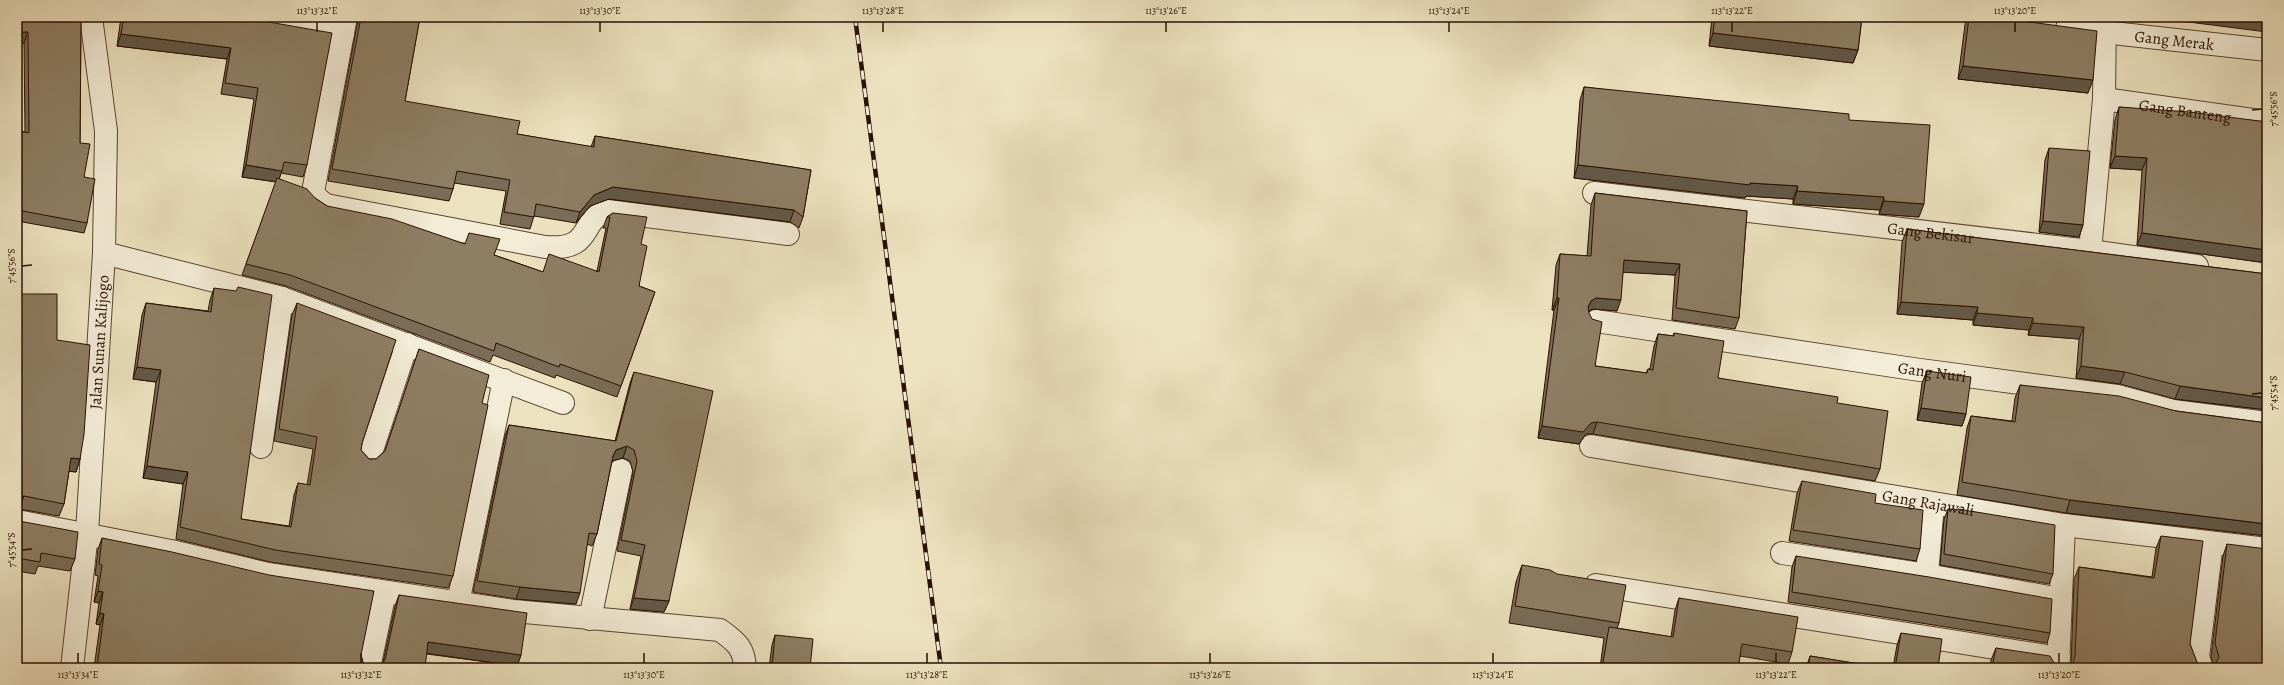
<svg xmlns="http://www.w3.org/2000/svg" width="2284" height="685" font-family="Alegreya,serif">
	<rect width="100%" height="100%" fill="#ede2c0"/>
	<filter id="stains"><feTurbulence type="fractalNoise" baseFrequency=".005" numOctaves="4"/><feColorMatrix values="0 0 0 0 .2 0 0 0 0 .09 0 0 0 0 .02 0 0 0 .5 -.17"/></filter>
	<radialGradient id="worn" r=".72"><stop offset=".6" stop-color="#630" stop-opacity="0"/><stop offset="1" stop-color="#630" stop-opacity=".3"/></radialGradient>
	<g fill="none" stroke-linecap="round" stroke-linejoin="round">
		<defs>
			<g id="street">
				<path d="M240 17 343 34"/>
				<path d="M346 17 313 192 318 199 326 205 545 247C595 251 578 220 607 211L788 234"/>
				<path id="s1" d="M2067 28 2267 50"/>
				<path id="s2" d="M2104 99 2267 122"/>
				<path id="s3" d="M1594 193 2090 251 2197 266"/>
				<path d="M2090 251 2104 99 2105 17"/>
				<path d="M104 253 282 298 563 403"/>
				<path id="s4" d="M1596 321 1913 369 2117 396 2173 411 2267 423"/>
				<path id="s5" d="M1591 446 2064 525 2267 549"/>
				<path d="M261 447 282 298"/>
				<path d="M369 459 407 344"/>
				<path d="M17 521 171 551 268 574 514 611 720 630C736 642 744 647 745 668"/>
				<path d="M1782 553 1927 575 2060 599"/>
				<path d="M1927 575 1933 504"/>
				<path d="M1596 585 2059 658"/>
				<path d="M458 603 504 380"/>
				<path d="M590 619 621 470"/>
				<path id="s6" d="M72 668 87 533 104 253 106 131 91 17"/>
				<path d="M369 668 385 592"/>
				<path d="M2058 668 2064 525"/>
				<path d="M2202 668 2198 657 2212 543"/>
			</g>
		</defs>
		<use href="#street" stroke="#594530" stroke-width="24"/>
		<use href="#street" stroke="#f3ecd6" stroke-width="22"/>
		<defs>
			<path id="rail" d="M855 17 941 668"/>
		</defs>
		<use href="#rail" stroke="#281100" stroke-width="4.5"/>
		<use href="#rail" stroke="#f3ecd6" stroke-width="3" stroke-dasharray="9" stroke-linecap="butt"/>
	</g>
	<path fill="#7a6c56" stroke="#281100" d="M17 17H81L80 143 84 177 87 223 84 233 17 221V131L25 132 24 43H17Z
		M121 17H240L307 165 303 177 281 173 279 179 315 198 327 206 494 255 543 272 597 271 606 228H603L607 217 613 213 641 244 639 286 655 292 617 397 556 375 555 378 493 355 490 362 286 286 242 275 276 182 242 177 254 99 221 94 227 59 117 46Z
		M317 17H334L333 20Z
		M358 17H420L405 101 517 134 591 147 595 136 811 170 803 217 799 228 790 222 609 199 590 206 576 223 534 216 530 229 500 224 506 191 454 183 453 189 449 201 328 181 358 19Z
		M1712 17H1862L1858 50 1853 63 1709 46Z
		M1966 17H1992L2088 93 1958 79Z
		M1584 87 1849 120 1919 217 1879 214 1880 210 1793 204V199L1746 196 1745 198 1574 178 1580 100Z
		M2119 107 2267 122V263L2137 245 2142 170 2110 168 2115 120Z
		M2049 148 2083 225 2079 237 2039 232 2045 160Z
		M1595 193 1747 211 1739 318 1735 329 1672 320 1675 275 1623 272 1617 311 1592 309 1588 312 1595 366 1646 373 1648 369H1650L1654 346 1658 334 1673 336 1674 333 1718 378 1837 403 1880 469 1875 481 1593 434H1586L1579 444 1538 438 1554 310H1552L1556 265 1560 254 1587 256 1591 205Z
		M1907 229 2267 274V410L2175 399 2120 384 2076 378 2079 339 2028 335 2029 330 1973 325V320L1897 314 1902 242Z
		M214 288 241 519 289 526 294 495 298 483 307 485 313 449 274 441 292 315 297 303 362 443 361 450 369 459H376L385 451 419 349 482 403 453 576 448 588 270 562 176 539 183 484 143 478 156 382 133 379 142 315 146 303 208 311 210 300Z
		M17 294 57 340 80 459 76 472 69 471 64 504 59 516 19 509H17Z
		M1927 371 1966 414 1962 426 1917 420 1922 383Z
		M634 372 669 601 664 612 630 609 641 556 617 551 633 472 630 461 623 458 612 461 597 534 592 546 587 544 576 604 516 599 473 592 505 436 509 425 615 441 630 383Z
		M2020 385 2176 411 2267 423V536L2066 513 1957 495 1967 428 1971 416 2012 421 2015 398Z
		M1802 481 1920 549 1916 561 1789 541 1797 493Z
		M1948 509 2053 574 2049 584 1940 565 1944 519Z
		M17 519 75 559 70 571 38 566 35 574 17 571Z
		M2161 536 2190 644 2198 665 2204 668H2210L2213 665 2211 656 2223 556 2227 544 2267 668H1990L1991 660 1996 648 2056 666 2068 667 2071 665 2074 579 2079 567 2152 577 2156 548Z
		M102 538 361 655 364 666 368 668H94L100 625 96 624 99 603 94 602 98 576 95 575 98 549Z
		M1796 556 2050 633 2047 643 1788 602 1792 567Z
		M1522 565 1619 623 1617 628 1671 637 1675 610 1679 598 1792 652 1788 664 1740 656 1738 668H1600L1604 638 1509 623 1516 582Z
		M399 595 521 655 517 666 427 654 383 662 395 606Z
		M1901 633 1938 668H1893L1897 645Z
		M775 635 810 668H769L772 645Z
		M1810 656 1884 668H1806Z"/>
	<path fill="#635846" stroke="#281100" d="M2079 17H2093L2092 19Z
		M2149 17H2255L2267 18V32Z
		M17 32H28L24 43H17Z
		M1713 33 1858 50 1853 63 1709 46Z
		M121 34 231 48 227 59 117 46Z
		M1963 66 2093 80 2088 93 1958 79Z
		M2115 156 2147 158 2142 170 2110 168Z
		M246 165 282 171 278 182 242 177Z
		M1578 165 1750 183 1798 186 1793 199 1746 196 1745 198 1574 178Z
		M613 187 794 210 790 222 609 199 590 206 576 223 580 212 594 195Z
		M1797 191 1884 197 1880 210 1793 204Z
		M1884 201 1924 204 1919 217 1879 214Z
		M2043 221 2083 225 2079 237 2039 232Z
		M2142 233 2267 250V263L2137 245Z
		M1624 260 1680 264 1675 275 1619 272Z
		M1557 298H1559L1554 310H1552Z
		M1596 298 1621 300 1617 311 1592 309 1587 313 1588 307 1591 301Z
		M1901 302 1978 307 1973 320 1897 314Z
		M1977 313 2033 318 2029 330 1973 325Z
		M2033 323 2084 327 2079 339 2028 335Z
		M2081 366 2125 372 2120 384 2076 378Z
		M137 367 161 370 156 382 133 379Z
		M2180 386 2267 398V410L2175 399Z
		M1921 408 1966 414 1962 426 1917 420Z
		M1597 422 1593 434H1586L1579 444 1538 438 1542 426Z
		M627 446 623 458 612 461 613 456 616 450Z
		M71 458 80 459 76 472 66 471Z
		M147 466 188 472 183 484 143 478Z
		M24 496 19 509H17V497Z
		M2070 500 2267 524V536L2066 513Z
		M520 587 580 593 576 604 516 599Z
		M98 591 103 592 99 603 94 602Z
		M634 598 669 601 664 612 630 609Z
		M100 613 104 614 100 625 96 624Z
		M428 642 521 655 517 666 424 653Z"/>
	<path fill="#8e7e64" stroke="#281100" d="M17 17H81L80 143 90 144 84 177 95 179 87 223 17 210V131L29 133 28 32H17Z
		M124 17H240L332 33 307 165 284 162 282 171 246 165 258 88 225 83 231 48 121 34Z
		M361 17H420L405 101 520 121 517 134 553 140 594 147 595 136 811 170 803 217 794 210 613 187 594 195 580 212 536 204 534 217 504 212 510 180 457 171 453 189 332 169Z
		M1715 17H1862L1858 50 1713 33Z
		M1969 17H1992L2097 31 2093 80 1963 66Z
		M2255 17H2267V18Z
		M1584 87 1849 114V120L1930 125 1924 204 1884 201V197L1797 191 1798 186 1750 183V185L1578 165Z
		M2119 107 2190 112 2267 122V250L2142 233 2147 158 2115 156Z
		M2049 148 2090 151 2083 225 2043 221Z
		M277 178 307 189 315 198 327 206 392 219 465 244 469 233 500 239 494 255 543 272 549 254 599 272 610 217H607L613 213 647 217 641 244 647 246 639 286 655 292 621 386 560 364 559 367 496 343 494 351 290 275 246 264Z
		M1595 193 1747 211 1739 318 1676 308 1680 264 1624 260 1621 300 1596 298 1591 301 1588 307 1589 313 1592 319 1602 322 1595 366 1647 373 1648 369 1653 370 1658 334 1674 336V333L1724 341 1718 378 1838 397 1837 403 1888 411 1880 469 1597 422 1591 423 1583 432 1542 426 1559 298H1557L1560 254 1591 256Z
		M1907 229 2267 274V398L2180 386 2125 372 2081 366 2084 327 2033 323V318L1977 313 1978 307 1901 302Z
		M238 287 272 295 241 519 291 527 298 483 310 485 317 437 279 429 297 303 396 340 362 443 361 450 369 459H376L385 451 419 349 489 375 482 403 488 405 453 576 275 550 180 527 188 472 147 466 161 370 137 367 146 303 211 312 214 288 236 291Z
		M17 294H57V340L90 345 84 434 80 459 71 458 64 504 24 496 17 497Z
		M1927 371 1971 377 1966 414 1921 408Z
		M634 372 713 391 669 601 634 598 645 545 621 540 637 461 634 450 627 446 616 450 613 456 597 534 589 533 580 593 520 587 477 581 509 425 616 441Z
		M2020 385 2119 396 2176 411 2267 423V524L2070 500 1962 482 1971 416 2015 422Z
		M1802 481 1876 494 1875 503 1923 510 1920 549 1793 530Z
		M1948 509 1958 510V509L2055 525 2053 574 1944 554Z
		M17 519 19 521 78 532 75 559 41 553 40 562 17 558Z
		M2161 536 2203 541 2190 644 2198 665 2204 668H2210L2216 663 2219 657 2215 643 2227 544 2267 549V668H1992L1996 648 2050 656 2056 666 2068 667 2073 663 2075 656 2079 567 2154 578Z
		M102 538 172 552 269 575 374 591 361 655 364 666 368 668H97L104 614 100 613 103 592 98 591 102 565 99 564Z
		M1796 556 1929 577 2052 599 2050 633 1792 592Z
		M1522 565 1550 570 1557 574 1626 585 1619 623 1515 606Z
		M399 595 527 613 521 655 428 642 425 668H378L385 660Z
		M1679 598 1798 617 1792 652 1742 644 1738 668H1602L1609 627 1673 637Z
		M1901 633 1942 639 1938 668H1895Z
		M775 635 813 639 810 668H772Z
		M1810 656 1884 668H1808Z"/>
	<path fill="none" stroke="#281100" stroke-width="1.5" d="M317 22V32M600 22V32M883 22V32M1166 22V32M1449 22V32M1732 22V32M2015 22V32M2252 110 2262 109M22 266 32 265M2252 394 2262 393M22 550 32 549M78 653V663M361 653V663M644 653V663M927 653V663M1210 653V663M1493 653V663M1776 653V663M2059 653V663"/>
	<g text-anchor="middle" stroke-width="3" stroke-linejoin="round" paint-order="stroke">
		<g font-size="16" fill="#281100" stroke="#f3ecd6">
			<text dy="6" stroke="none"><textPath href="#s1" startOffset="108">Gang Merak</textPath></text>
			<text dy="6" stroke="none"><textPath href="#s2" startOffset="82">Gang Banteng</textPath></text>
			<text dy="6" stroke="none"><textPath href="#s3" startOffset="339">Gang Bekisar</textPath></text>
			<text dy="6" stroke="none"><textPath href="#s6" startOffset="327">Jalan Sunan Kalijogo</textPath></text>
			<text dy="6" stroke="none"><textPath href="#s4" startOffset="340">Gang Nuri</textPath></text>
			<text dy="6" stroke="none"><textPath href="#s5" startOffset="342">Gang Rajawali</textPath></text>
		</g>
	</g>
	<rect width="2284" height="685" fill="none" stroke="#ede2c0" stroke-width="44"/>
	<rect x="22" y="22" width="2240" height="641" fill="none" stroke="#281100" stroke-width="1.5"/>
	<g font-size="10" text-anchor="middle" fill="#281100">
		<text x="317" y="14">113°13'32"E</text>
		<text x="600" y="14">113°13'30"E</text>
		<text x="883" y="14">113°13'28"E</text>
		<text x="1166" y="14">113°13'26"E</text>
		<text x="1449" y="14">113°13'24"E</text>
		<text x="1732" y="14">113°13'22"E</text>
		<text x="2015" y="14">113°13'20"E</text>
		<text transform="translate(2273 109) rotate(-90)" y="4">7°45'56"S</text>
		<text transform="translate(11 266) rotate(-90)" y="4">7°45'56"S</text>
		<text transform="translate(2273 393) rotate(-90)" y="4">7°45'54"S</text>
		<text transform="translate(11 550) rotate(-90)" y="4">7°45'54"S</text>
		<text x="78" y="678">113°13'34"E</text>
		<text x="361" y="678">113°13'32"E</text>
		<text x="644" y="678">113°13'30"E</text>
		<text x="927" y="678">113°13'28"E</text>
		<text x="1210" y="678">113°13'26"E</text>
		<text x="1493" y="678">113°13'24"E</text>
		<text x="1776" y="678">113°13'22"E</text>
		<text x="2059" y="678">113°13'20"E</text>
	</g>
	<rect width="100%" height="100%" filter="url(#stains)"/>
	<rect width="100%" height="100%" fill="url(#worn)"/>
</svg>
